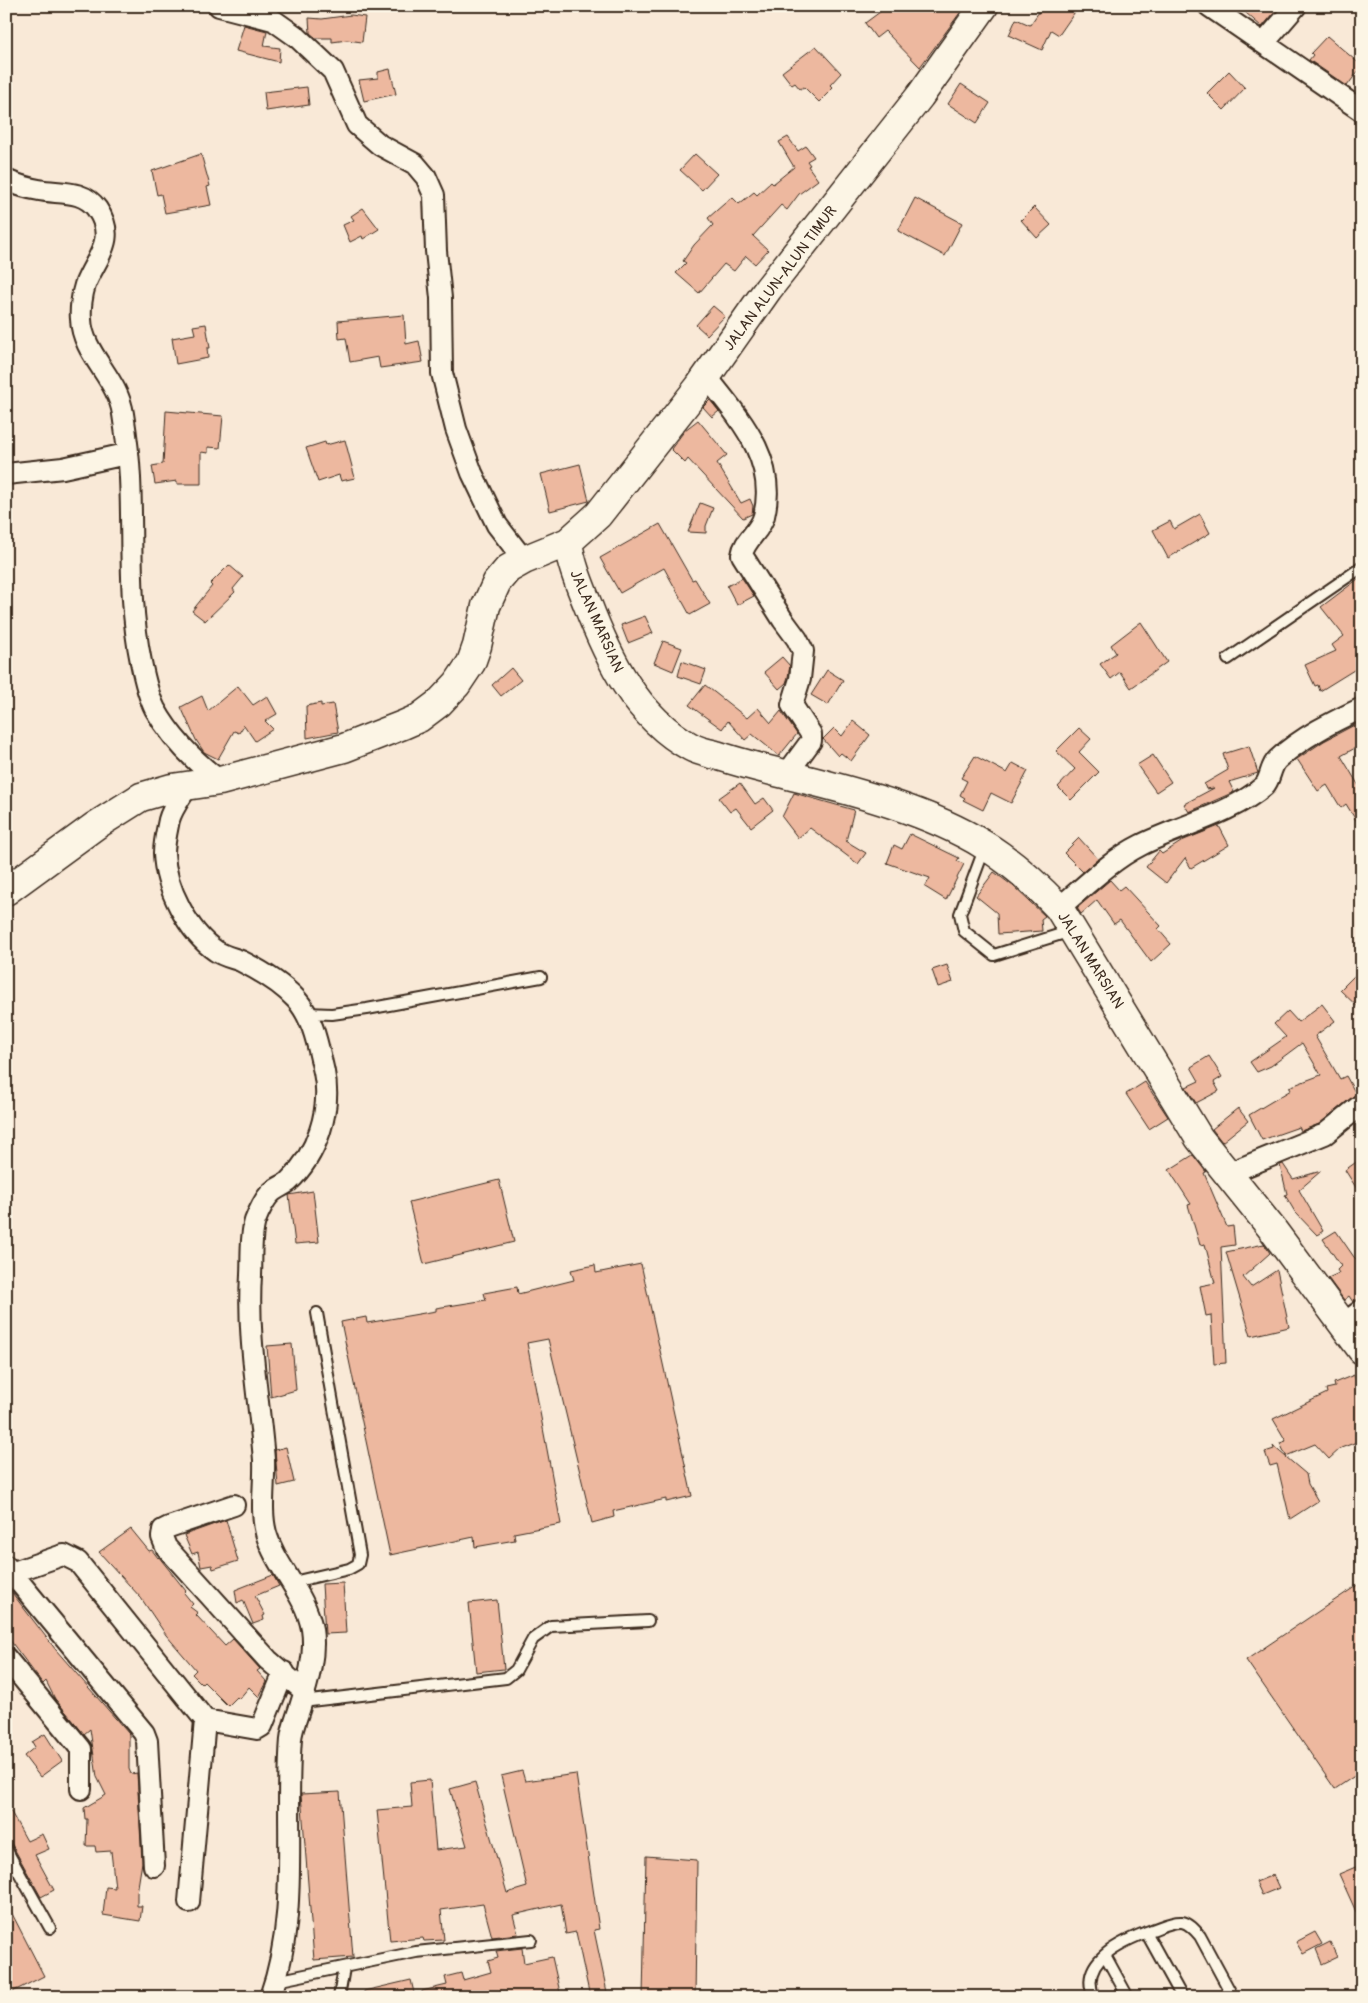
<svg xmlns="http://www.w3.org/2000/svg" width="1368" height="2003" font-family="Pangolin,sans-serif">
	<rect width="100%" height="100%" fill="#f9e9d7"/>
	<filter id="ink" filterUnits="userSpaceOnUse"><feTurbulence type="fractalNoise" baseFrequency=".02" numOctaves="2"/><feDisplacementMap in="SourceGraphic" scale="10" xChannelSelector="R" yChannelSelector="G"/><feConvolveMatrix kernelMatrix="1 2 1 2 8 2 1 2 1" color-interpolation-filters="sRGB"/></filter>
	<g filter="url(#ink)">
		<path fill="#edb89f" stroke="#3b2a1e" d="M888 6H958L962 10 920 67 885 31 876 38 865 23Z
			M1043 6H1079L1059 35 1051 30 1042 50 1009 35 1016 19 1030 25Z
			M1238 6H1280L1262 27Z
			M351 15 365 17 362 42 347 40 332 42V38H316L310 33 309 18 322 19Z
			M244 25 267 31 264 46 280 48 279 62 236 51Z
			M1327 36 1362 66 1347 86 1309 60 1313 55 1311 53Z
			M816 46 841 73 830 85 833 88 819 102 804 87 800 89 795 83 792 85 782 72Z
			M390 69 396 94 364 101 359 80 378 78V72Z
			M1229 71 1245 88 1224 110 1207 93Z
			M961 84 990 103 977 123 948 104Z
			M307 87 309 105 266 111 264 92Z
			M788 137 798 151 806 146 814 157 807 161 810 165 808 166 818 180 799 194 787 210 781 205 753 236 768 250 755 264 746 256 734 271 724 264 699 293 676 273 686 263 683 261 694 245 713 225 708 218 732 197 739 204 754 192 757 195 771 182 773 184 794 167 779 142Z
			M201 154 210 186 207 187 211 205 165 213 161 194 157 195 152 171Z
			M695 154 717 174 702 190 680 170Z
			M915 198 962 223 945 256 898 231Z
			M1034 207 1051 225 1037 238 1021 220Z
			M363 208 379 229 363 239 362 236 350 242 343 225 354 220 351 216Z
			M713 306 725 316 707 335 696 325Z
			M404 315 406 344 419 341 423 362 380 368 378 357 350 362 346 338 339 339 338 321Z
			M206 324 210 348H207L208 358 176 364 172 338 195 334 193 326Z
			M710 400 719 411 712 417 703 407Z
			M166 411 223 416 220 448 208 447V453L201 452V484H177V481L155 484 152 466 163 464Z
			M698 420 727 455 717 463 741 503 750 499 753 506 752 514 743 518 688 459 685 463 671 449 685 430Z
			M345 440 355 478 341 481 339 475 318 482 306 448 325 442 326 445Z
			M580 464 589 501 550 511 541 474Z
			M700 503 713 508 706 526V533L688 532Z
			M1200 514 1210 533 1168 558 1153 530 1170 521 1174 529Z
			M660 524 692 580 695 579 710 604 690 615 664 568 620 593 600 558Z
			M229 565 243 577 233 589 235 592 205 621 192 611 212 586 210 584Z
			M1362 576V665L1320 691 1318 685 1315 686 1305 665 1336 651 1332 645 1344 636 1321 607Z
			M742 578 754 596 737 605 727 586Z
			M645 616 653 633 628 643 621 625Z
			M1141 622 1167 662 1131 688 1120 672 1111 679 1100 664 1116 653 1111 645Z
			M663 641 682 648 673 671 654 663Z
			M782 657 790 666 788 677 786 683 779 689 764 672Z
			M682 661 706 670 701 684 678 676Z
			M511 668 521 680 501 696 492 685Z
			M827 670 843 680 828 705 811 695Z
			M705 685 747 718 758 708 771 723 781 711 797 734 779 756 752 734 745 740 728 721 722 729 689 705Z
			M238 686 253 705 267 696 277 714 265 721 273 729 255 741 244 725 239 733 234 731 218 759 204 752 196 740 181 707 202 696 208 711Z
			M321 703V706L333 704 338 732 307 738 306 706Z
			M853 721 870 735 851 761 841 753 838 756 823 739 834 728 842 736Z
			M1362 721V744L1341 756 1362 791V830L1346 804 1341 808 1327 785 1318 791 1297 759 1324 741Z
			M1079 728 1091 739 1079 752 1099 772 1071 800 1058 787 1075 769 1056 751Z
			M1249 746 1258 773 1229 782 1234 792 1189 812 1184 804 1214 788 1206 789 1204 784 1228 770 1223 754Z
			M1153 755 1171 782 1156 792 1137 765Z
			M975 756 1007 773 1013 763 1028 771 1011 803 991 793 983 810 963 800 965 798 960 795 967 781 961 778Z
			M740 783 755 804 764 798 773 810 751 827 736 808 730 812 719 798Z
			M794 793 854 810 846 841 866 853 858 864 810 828 798 838 782 817Z
			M1219 826 1229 845 1191 868 1185 858 1166 883 1146 867 1159 851 1162 854 1184 840Z
			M910 834 959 858 957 861 964 864 946 900 925 887 930 878 887 863 894 845 902 849Z
			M1079 838 1098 859 1083 872 1064 853Z
			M994 872 1013 886 1045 916 1041 919 1042 931 998 934 997 913 976 896Z
			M1110 880 1119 890 1124 886 1161 926 1158 929 1171 944 1151 962 1120 920 1114 924 1097 900 1081 914 1077 908Z
			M947 965 953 982 938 987 932 970Z
			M1362 968V1011L1340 990Z
			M1322 1004 1335 1021 1315 1036 1340 1079 1346 1076 1356 1094 1319 1124 1301 1131 1299 1127 1262 1140 1249 1115 1291 1090 1289 1087 1321 1075 1302 1043 1271 1066 1257 1072 1250 1062 1286 1037 1274 1024 1288 1011 1298 1022Z
			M1209 1056 1222 1077 1214 1082 1219 1091 1196 1103 1186 1087 1199 1081 1191 1067Z
			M1145 1082 1168 1117 1149 1129 1126 1094Z
			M1238 1108 1248 1121 1222 1142 1212 1129Z
			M1193 1155 1206 1172 1204 1173 1227 1227 1233 1226 1235 1245 1221 1247 1226 1363 1214 1364 1211 1315 1206 1316 1200 1286 1215 1283 1205 1244 1200 1245 1188 1205 1191 1204 1169 1170Z
			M1362 1158V1197L1345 1170Z
			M1283 1164 1293 1179 1321 1171 1299 1190 1323 1231 1317 1235 1295 1212 1285 1195 1287 1194 1280 1165Z
			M499 1180 514 1242 424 1264 409 1202Z
			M313 1191 319 1242 295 1244 289 1195Z
			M1336 1231 1354 1257 1356 1259 1362 1254V1298L1353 1302 1349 1296 1344 1300 1328 1278 1339 1273 1337 1270 1341 1266 1323 1239Z
			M1264 1244 1270 1253 1243 1277 1251 1287 1277 1270 1289 1327 1251 1336 1226 1252Z
			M641 1264 692 1496 666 1502V1499L613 1511 614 1517 592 1523 548 1339 527 1343 561 1524 514 1533 515 1540 475 1547 474 1537 390 1555 341 1322 366 1317 367 1323 436 1311V1308L486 1300 484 1293 517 1287 518 1294 574 1280 571 1270 595 1265 596 1273Z
			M292 1344 296 1390 271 1397 267 1346Z
			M1354 1375 1362 1396V1440L1341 1448 1329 1459 1315 1444 1286 1456 1280 1443 1286 1441 1273 1419 1327 1393 1326 1389 1335 1387 1334 1383Z
			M1273 1446 1306 1474 1308 1484 1318 1501 1290 1519 1277 1464 1270 1466 1265 1452 1274 1449Z
			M286 1447 294 1482 278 1486 275 1450Z
			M226 1520 238 1561 213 1569 212 1565 201 1567 198 1552 192 1554 184 1535Z
			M131 1529 149 1551 152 1550 158 1558 159 1557 162 1561 186 1591 184 1593 193 1604 190 1607 198 1613 196 1615 225 1646 233 1639 260 1669 257 1671 267 1682 259 1697 249 1687 239 1699 237 1697 228 1706 204 1682 202 1684 192 1674 196 1670 166 1635 141 1598 99 1552Z
			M273 1575 279 1586 255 1596 265 1615 263 1616 264 1620 253 1624 243 1600 237 1603 235 1590Z
			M1362 1582V1771L1335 1789 1246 1660Z
			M343 1583 346 1633 325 1634 322 1584Z
			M6 1585 56 1650 129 1734V1769L131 1774 137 1773 142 1862 137 1893V1906H142L140 1921 103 1915 106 1887 115 1888 111 1851 96 1852 95 1846H86L87 1819H85L84 1808 106 1795 97 1777 90 1729 84 1734 55 1699 46 1681 43 1684 6 1635Z
			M497 1600 504 1669 476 1672 469 1603Z
			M45 1734 62 1761 40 1777 24 1756 35 1747 32 1742Z
			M522 1771 525 1781 576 1774 599 1929 594 1930 608 1997H590L576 1932 566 1934 561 1904 513 1915 518 1934 492 1937 483 1904 441 1910 444 1940 424 1941 423 1938 390 1941 377 1810 412 1807 410 1782 430 1780 436 1850 467 1846 450 1789 475 1782 507 1893 527 1887 501 1776Z
			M340 1792 353 1957 314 1960 301 1794Z
			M6 1803 27 1841 42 1834 49 1849 35 1855 54 1890 41 1897 6 1834Z
			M646 1856 697 1860 695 1997H643Z
			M1358 1866 1362 1874V1925L1339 1874Z
			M1273 1875 1279 1888 1262 1895 1256 1882Z
			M6 1902 44 1976 6 1995Z
			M1315 1932 1322 1944 1303 1954 1296 1942Z
			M1330 1942 1337 1957 1322 1964 1316 1949Z
			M522 1948 524 1963 552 1957 561 1997H422V1991L447 1985 445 1977 461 1973 463 1980 491 1972 488 1961 498 1958 496 1951Z
			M411 1980 415 1997H364V1991Z"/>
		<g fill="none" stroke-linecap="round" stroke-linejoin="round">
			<defs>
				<path id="lane" d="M1228 659 1362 567
					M985 847 960 914 964 931 994 955 1071 931
					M306 1013 332 1014 367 1009 541 977
					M293 1582 349 1569 358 1564 360 1555 317 1313
					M302 1702 506 1678 516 1670 533 1639 551 1626 648 1621
					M6 1849 50 1928
					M1146 1932 1182 1997
					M1105 1955 1128 1997
					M276 1981 416 1952 531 1940
					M339 1997 344 1968
					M1094 1997C1077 1960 1125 1940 1152 1930 1161 1927 1172 1921 1182 1922 1189 1923 1195 1930 1200 1936L1233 1997"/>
				<path id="street" d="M219 6 273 20 297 37 333 71 357 125 380 145 415 164 426 177 434 195 436 251 441 298 442 373 456 429 472 473 497 525 524 560
					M1209 6 1362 111
					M1264 43 1296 6
					M6 180C17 185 27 188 39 190 59 194 83 189 97 209 118 240 96 257 85 285 82 294 80 309 81 319 82 354 118 378 123 414 126 433 129 458 130 478 133 540 128 600 141 662 144 677 148 695 155 709 171 738 194 761 220 781
					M706 376C739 418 778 459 764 516 760 532 744 540 742 555L783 620 797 639 803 651 800 679 792 705 811 734V741L786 775
					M6 474 63 468 126 454
					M188 785C182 796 172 808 169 820 167 830 164 843 164 853 165 887 188 932 216 951 223 956 233 958 241 961 259 970 282 984 296 999 314 1019 318 1047 324 1072 332 1110 317 1155 288 1182 283 1186 276 1188 271 1193 265 1198 258 1213 255 1221 250 1237 252 1258 251 1275 247 1337 259 1398 264 1460 265 1485 260 1510 266 1533 276 1568 305 1592 312 1629 316 1655 308 1682 300 1707 297 1717 292 1728 291 1739 284 1825 300 1914 270 1997
					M1059 908C1085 886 1111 860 1141 845 1177 827 1233 813 1264 786 1271 779 1270 766 1278 759 1302 737 1332 722 1362 708
					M1227 1174 1325 1134 1362 1104
					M1343 1324 1362 1310
					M234 1505 169 1527 163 1530 162 1537 166 1547 268 1660 305 1692
					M6 1566 144 1733 147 1741 154 1866
					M11 1573 60 1556 64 1555 78 1562 205 1720 189 1902
					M6 1658 81 1749V1789
					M205 1720 257 1729 262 1726 284 1672"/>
				<path id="secondary" d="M568 542C571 564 579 583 587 603 608 658 636 717 691 747 698 751 708 753 716 755 743 764 769 770 796 777 857 792 931 812 984 845 1012 862 1036 884 1059 908L1199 1138 1273 1230 1362 1350
					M6 891 95 826 141 797 172 788 220 781 344 748 403 725 419 718 439 703 457 684 471 663 477 646 486 606 497 582 508 569 524 560 568 542 598 515 699 387 768 289 920 96 984 6"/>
			</defs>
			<use href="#lane" stroke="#3b2a1e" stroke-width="14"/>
			<use href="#street" stroke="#3b2a1e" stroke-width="24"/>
			<use href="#secondary" stroke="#3b2a1e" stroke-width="31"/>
			<use href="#lane" stroke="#fcf5e5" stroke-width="10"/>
			<use href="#street" stroke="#fcf5e5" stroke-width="20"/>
			<use href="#secondary" stroke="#fcf5e5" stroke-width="28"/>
		</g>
	</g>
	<g text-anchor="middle" stroke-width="5" stroke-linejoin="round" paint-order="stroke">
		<g font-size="15" fill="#3b2a1e" stroke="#fcf5e5">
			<text transform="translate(780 278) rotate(-53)" y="5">JALAN ALUN-ALUN TIMUR</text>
			<text transform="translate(597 621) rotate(66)" y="5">JALAN MARSIAN</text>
			<text transform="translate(1091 960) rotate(58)" y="5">JALAN MARSIAN</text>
		</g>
	</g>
	<rect width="1368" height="2003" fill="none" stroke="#fcf5e5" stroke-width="25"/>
	<rect x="12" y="12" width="1343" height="1978" fill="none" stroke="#3b2a1e" stroke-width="2" filter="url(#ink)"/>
</svg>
